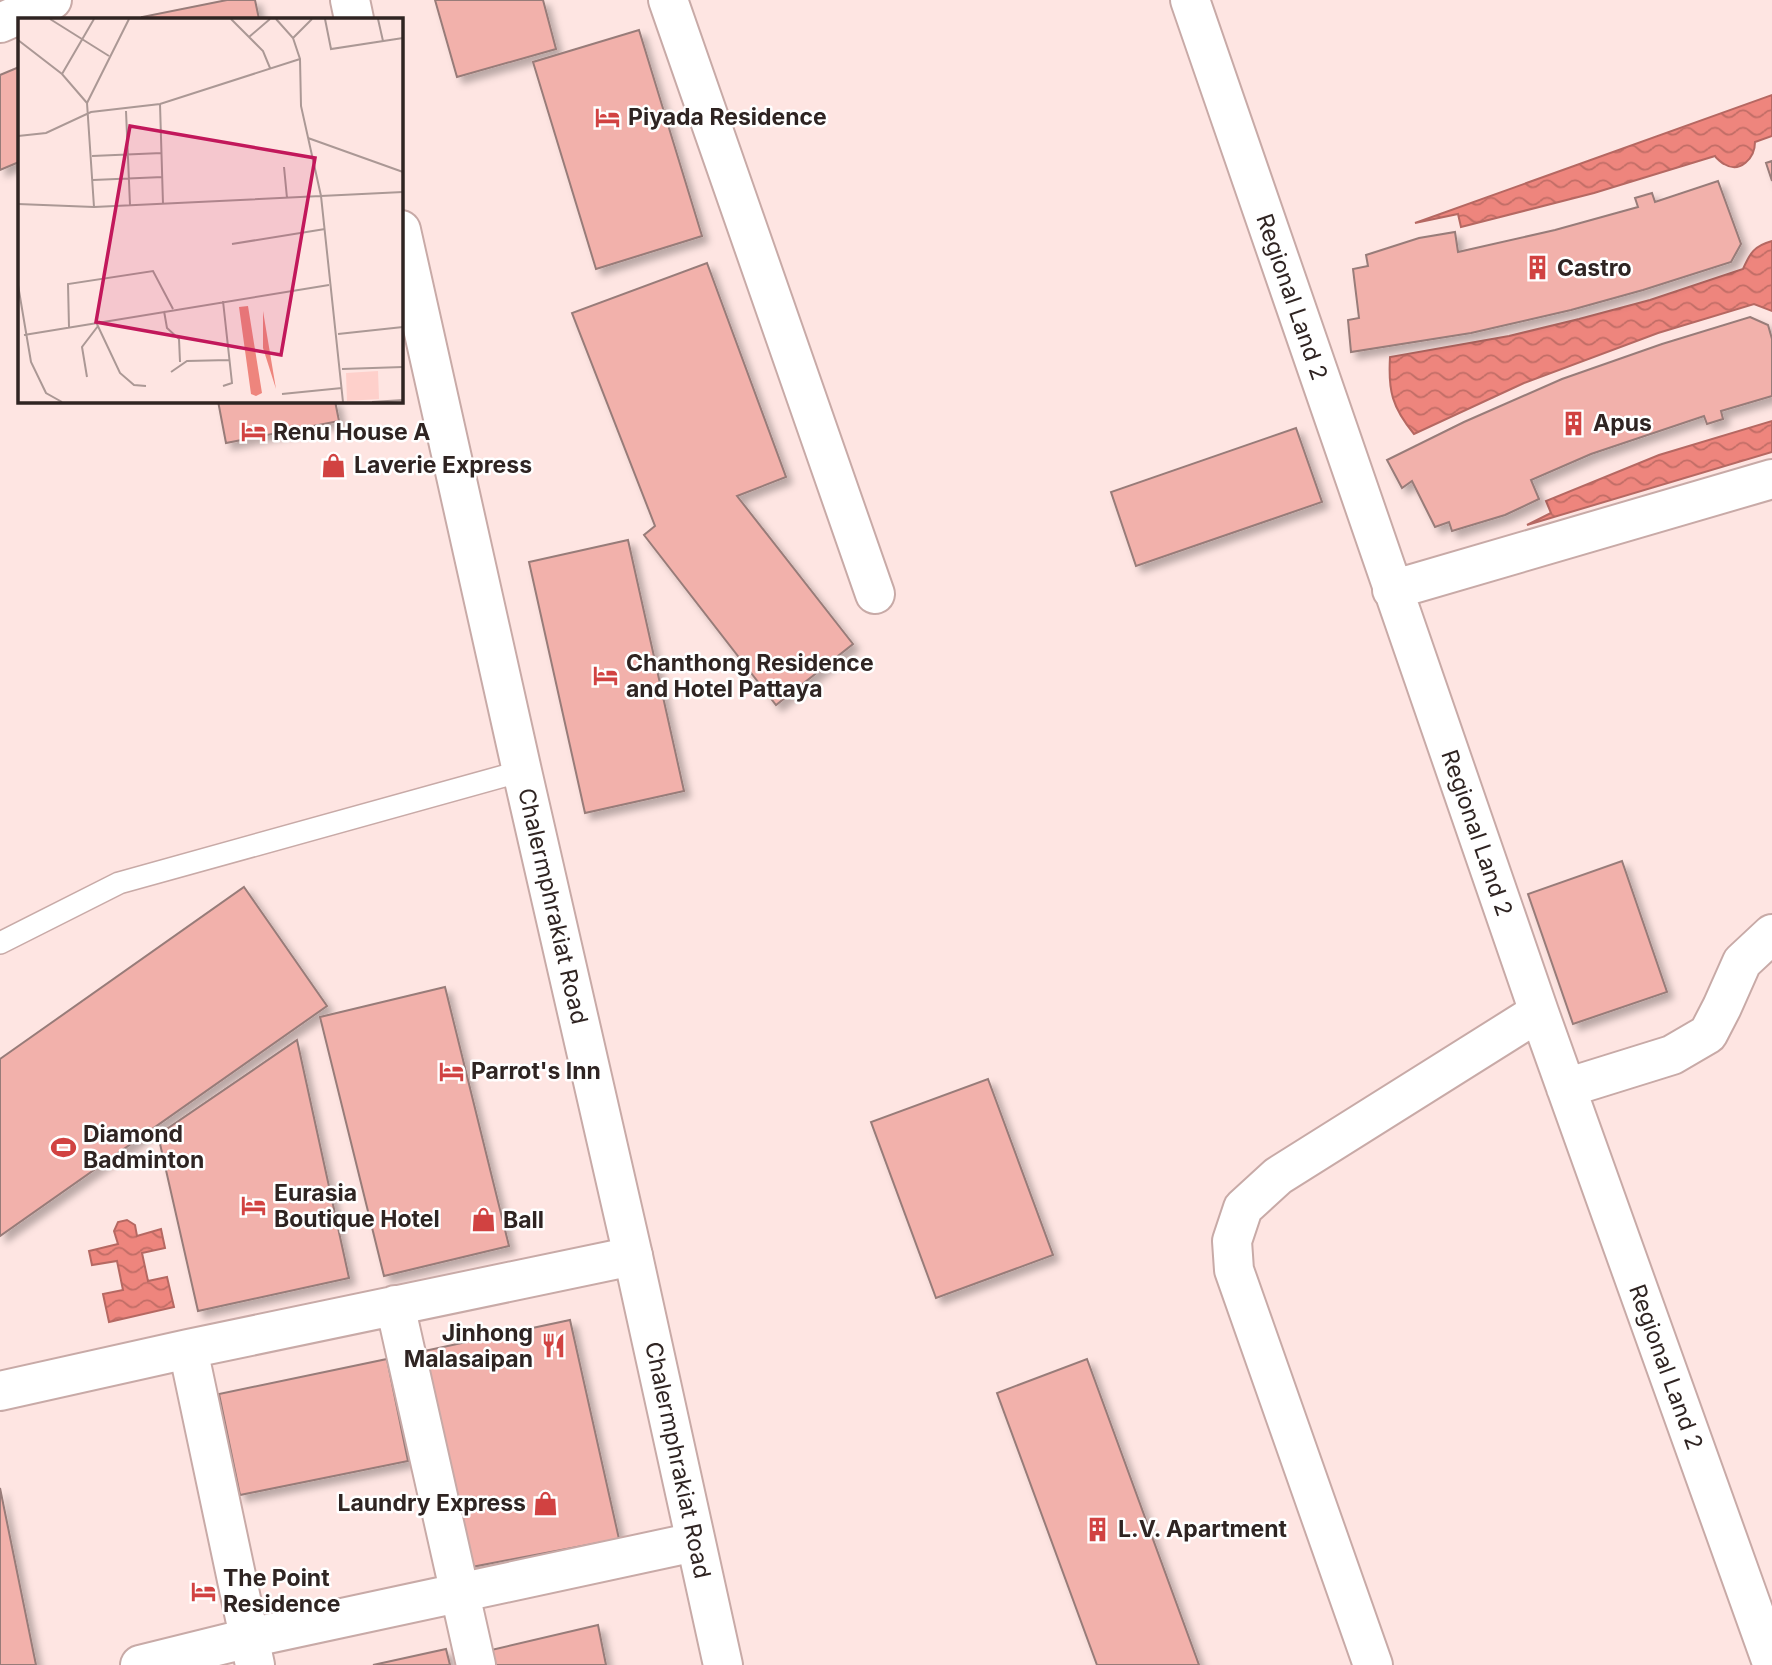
<svg xmlns="http://www.w3.org/2000/svg" width="1772" height="1665" font-family="Inter,sans-serif">
	<defs>
		<pattern id="water-waves" width="16" height="10" patternUnits="userSpaceOnUse" patternTransform="scale(1.75)"><rect width="16" height="10" fill="#ee857d"/><path d="M0 5q4-4 8 0t8 0" fill="none" stroke="#c16d66"/></pattern>
		<filter id="shadow"><feDropShadow dx="6" dy="6" stdDeviation="3.5" flood-color="#0004"/></filter>
	</defs>
	<rect width="100%" height="100%" fill="#fee5e2"/>
	<path fill="url(#water-waves)" stroke="#b56862" stroke-width="2" d="M1772 95V136L1755 142C1755 158 1740 174 1724 164 1722 163 1716 158 1715 156L1594 193 1461 227 1458 214 1415 223Z
		M1772 241V311L1754 304 1658 333 1524 383 1414 434C1392 407 1388 391 1390 357L1509 336 1579 319 1650 300 1743 269C1750 253 1754 246 1772 241Z
		M1772 421V452L1527 525 1551 513 1546 501 1659 455Z
		M127 1220 135 1225 137 1236 161 1229 165 1248 142 1253 148 1281 167 1277 174 1307 109 1322 103 1294 123 1290 117 1261 92 1265 89 1251 118 1244 114 1231 118 1222Z"/>
	<path fill="#f2b1ab" stroke="#987c79" stroke-width="2" filter="url(#shadow)" d="M227 0H255L259 19H142V17Z
		M435 0H543L556 49 457 77Z
		M639 30 702 236 596 269 533 62Z
		M19 67V162L0 170V75Z
		M1772 161V181L1766 163Z
		M1718 181 1741 244 1731 262 1643 290 1571 310 1471 333 1351 352 1348 320 1359 318 1353 269 1368 266 1366 255 1419 238 1455 232 1458 252 1555 230 1638 207 1635 198 1652 193 1655 202Z
		M707 263 786 477 737 496 853 644 776 705 644 535 655 526 572 313Z
		M1750 317 1768 325 1772 339V396L1721 411 1723 419 1707 424 1704 416 1591 454 1531 480 1539 499 1505 515 1452 531 1449 522 1435 527 1412 481 1402 488 1387 460 1464 422 1562 379 1662 344Z
		M218 401H335L339 421 226 443Z
		M1296 428 1322 502 1136 566 1111 492Z
		M628 540 684 791 585 813 529 562Z
		M1622 861 1667 992 1573 1024 1528 894Z
		M244 887 327 1006 0 1236V1059Z
		M445 987 509 1246 384 1276 320 1017Z
		M297 1040 349 1278 198 1311 158 1135Z
		M988 1079 1053 1255 936 1298 871 1122Z
		M570 1320 619 1539 461 1569 410 1354Z
		M387 1359 408 1461 240 1495 219 1394Z
		M1087 1359 1199 1665H1097L997 1393Z
		M0 1488 36 1665H0Z
		M598 1625 606 1665H489L487 1651Z
		M446 1649 450 1665H373Z"/>
	<g fill="none" stroke-linecap="round" stroke-linejoin="round">
		<defs>
			<path id="service" d="M0 943 119 883 522 771"/>
			<path id="minor" d="M668 0 875 594
				M1190 0 1539 1012 1772 1663
				M1392 590 1772 479
				M1566 1088 1672 1055 1708 1034 1722 1007 1742 962 1772 934
				M395 1305 476 1665
				M188 1349 255 1665
				M0 1391 188 1349 633 1256
				M140 1665 249 1638 695 1542
				M1373 1665 1234 1270 1232 1241 1243 1208 1278 1176 1539 1012"/>
			<path id="tertiary" d="M0 23 52 0"/>
			<path id="secondary" d="M350 0 354 19
				M401 230 522 771 633 1256 723 1665"/>
		</defs>
		<use href="#service" stroke="#c8aaa7" stroke-width="24"/>
		<use href="#minor" stroke="#c8aaa7" stroke-width="42"/>
		<use href="#tertiary" stroke="#c8aaa7" stroke-width="42"/>
		<use href="#secondary" stroke="#c8aaa7" stroke-width="42"/>
		<use href="#service" stroke="#fff" stroke-width="21"/>
		<use href="#minor" stroke="#fff" stroke-width="38"/>
		<use href="#tertiary" stroke="#fff" stroke-width="38"/>
		<use href="#secondary" stroke="#fff" stroke-width="38"/>
	</g>
	<defs>
		<symbol id="hotel-bare" viewBox="-9 -9 18 18"><path d="M-6-4.5h1.5V1H6V5H4.5V3h-9V5H-6ZM-4 0a1.8 1.8 0 1 1 3.6 0ZM.5 0V-2.5h3Q6-2.5 6 0Z" fill="#d14241" stroke="#fff" stroke-width="2.5" paint-order="stroke"/></symbol>
		<symbol id="building-bare" viewBox="-9 -9 18 18"><path d="M-4-6H4V6H1V3H-1V6H-4ZM-2.5-4.3h1.7v1.8h-1.7ZM.8-4.3h1.7v1.8H.8ZM-2.5-1h1.7V.8h-1.7ZM.8-1h1.7V.8H.8Z" fill="#d14241" stroke="#fff" stroke-width="2.5" paint-order="stroke"/></symbol>
		<symbol id="shop-bare" viewBox="-9 -9 18 18"><path d="M-5-2.5h2.3a2.7 3.5 0 0 1 5.4 0H5L5.5 6h-11ZM-1.5-2.5h3a1.5 2.3 0 0 0-3 0Z" fill="#d14241" stroke="#fff" stroke-width="2.5" paint-order="stroke"/></symbol>
		<symbol id="stadium-bare" viewBox="-9 -9 18 18"><path d="M0-5a6.5 5 0 1 0 0 10a6.5 5 0 1 0 0-10ZM-3.5-1.8h7v3.6h-7Z" fill="#d14241" stroke="#fff" stroke-width="2.5" paint-order="stroke"/></symbol>
		<symbol id="restaurant-bare" viewBox="-9 -9 18 18"><path d="M-5-6h1v4h1v-4h1v4h1v-4h1v5L-1.5 .5V6h-2V.5L-5-1ZM5-6V6H3V1.5H1.5Q1.5-4 5-6Z" fill="#d14241" stroke="#fff" stroke-width="2.5" paint-order="stroke"/></symbol>
	</defs>
	<g fill-rule="evenodd">
		<use href="#hotel-bare" x="590" y="100" width="35" height="35"/>
		<use href="#building-bare" x="1520" y="250" width="35" height="35"/>
		<use href="#building-bare" x="1556" y="406" width="35" height="35"/>
		<use href="#hotel-bare" x="236" y="414" width="35" height="35"/>
		<use href="#shop-bare" x="316" y="448" width="35" height="35"/>
		<use href="#hotel-bare" x="588" y="658" width="35" height="35"/>
		<use href="#hotel-bare" x="434" y="1054" width="35" height="35"/>
		<use href="#stadium-bare" x="46" y="1130" width="35" height="35"/>
		<use href="#hotel-bare" x="236" y="1188" width="35" height="35"/>
		<use href="#shop-bare" x="466" y="1202" width="35" height="35"/>
		<use href="#restaurant-bare" x="536" y="1328" width="35" height="35"/>
		<use href="#shop-bare" x="528" y="1486" width="35" height="35"/>
		<use href="#building-bare" x="1080" y="1512" width="35" height="35"/>
		<use href="#hotel-bare" x="186" y="1574" width="35" height="35"/>
	</g>
	<g text-anchor="middle" stroke-width="5" stroke-linejoin="round" paint-order="stroke">
		<g font-size="23" font-weight="bold" fill="#2f2422" stroke="#fff" text-anchor="start">
			<text x="628" y="125">Piyada Residence</text>
			<text x="1557" y="276">Castro</text>
			<text x="1593" y="431">Apus</text>
			<text x="273" y="440">Renu House A</text>
			<text x="354" y="473">Laverie Express</text>
			<text x="626" y="671">Chanthong Residence<tspan x="626" dy="26">and Hotel Pattaya</tspan></text>
			<text x="471" y="1079">Parrot's Inn</text>
			<text x="83" y="1142">Diamond<tspan x="83" dy="26">Badminton</tspan></text>
			<text x="274" y="1201">Eurasia<tspan x="274" dy="26">Boutique Hotel</tspan></text>
			<text x="503" y="1228">Ball</text>
			<text x="533" y="1341" text-anchor="end">Jinhong<tspan x="533" dy="26">Malasaipan</tspan></text>
			<text x="526" y="1511" text-anchor="end">Laundry Express</text>
			<text x="1118" y="1537">L.V. Apartment</text>
			<text x="223" y="1586">The Point<tspan x="223" dy="26">Residence</tspan></text>
		</g>
		<g font-size="23" fill="#2f2422" stroke="#fff">
			<text transform="translate(1292 297) rotate(71)" y="8">Regional Land 2</text>
			<text transform="translate(1477 833) rotate(71)" y="8">Regional Land 2</text>
			<text transform="translate(553 906) rotate(77)" y="8">Chalermphrakiat Road</text>
			<text transform="translate(1666 1367) rotate(70)" y="8">Regional Land 2</text>
			<text transform="translate(678 1460) rotate(78)" y="8">Chalermphrakiat Road</text>
		</g>
	</g>
	<g transform="translate(18 18)">
		<rect width="385" height="385" fill="#fee5e2"/>
		<path d="M360 353 361 381 329 383 328 355Z" fill="#fed0cb"/>
		<path d="M230 288 244 375 238 378 233 376 221 289ZM245 293 258 371 245 330Z" fill="#ee857d"/>
		<path fill="none" stroke="#ab9895" stroke-width="2" d="M32 1 91 38M213 1 245 33 252 50M258 1 275 20 282 41 283 88 303 178 325 384M307 1 313 31 385 20M360 1 365 23M231 19 252 1M275 20 294 1M0 22 44 56 69 85 76 189M44 56 76 1M69 85 111 1M142 86 145 186M108 93 112 187M0 118 28 115 73 94 142 86 282 41M290 120 385 154M74 138 144 135M266 149 269 180M75 162 145 159M0 186 76 189 385 174M214 226 307 211M0 267 13 344 28 375 44 384M205 283 214 365 205 368M146 293 149 310 161 321 162 344M78 304 102 355 116 367 128 368M51 309 50 266 135 253 155 291M320 316 385 309M6 317 311 267M324 351 385 349M153 354 169 343 211 342M69 359 64 329 80 308M264 376 324 370M354 384 385 382"/>
		<path fill="#c2185b" fill-opacity="0.15" stroke="#c2185b" stroke-width="3.5" d="M112 108 297 140 263 337 78 304Z"/>
		<rect width="385" height="385" fill="none" stroke="#2f2422" stroke-width="3.5"/>
	</g>
</svg>
